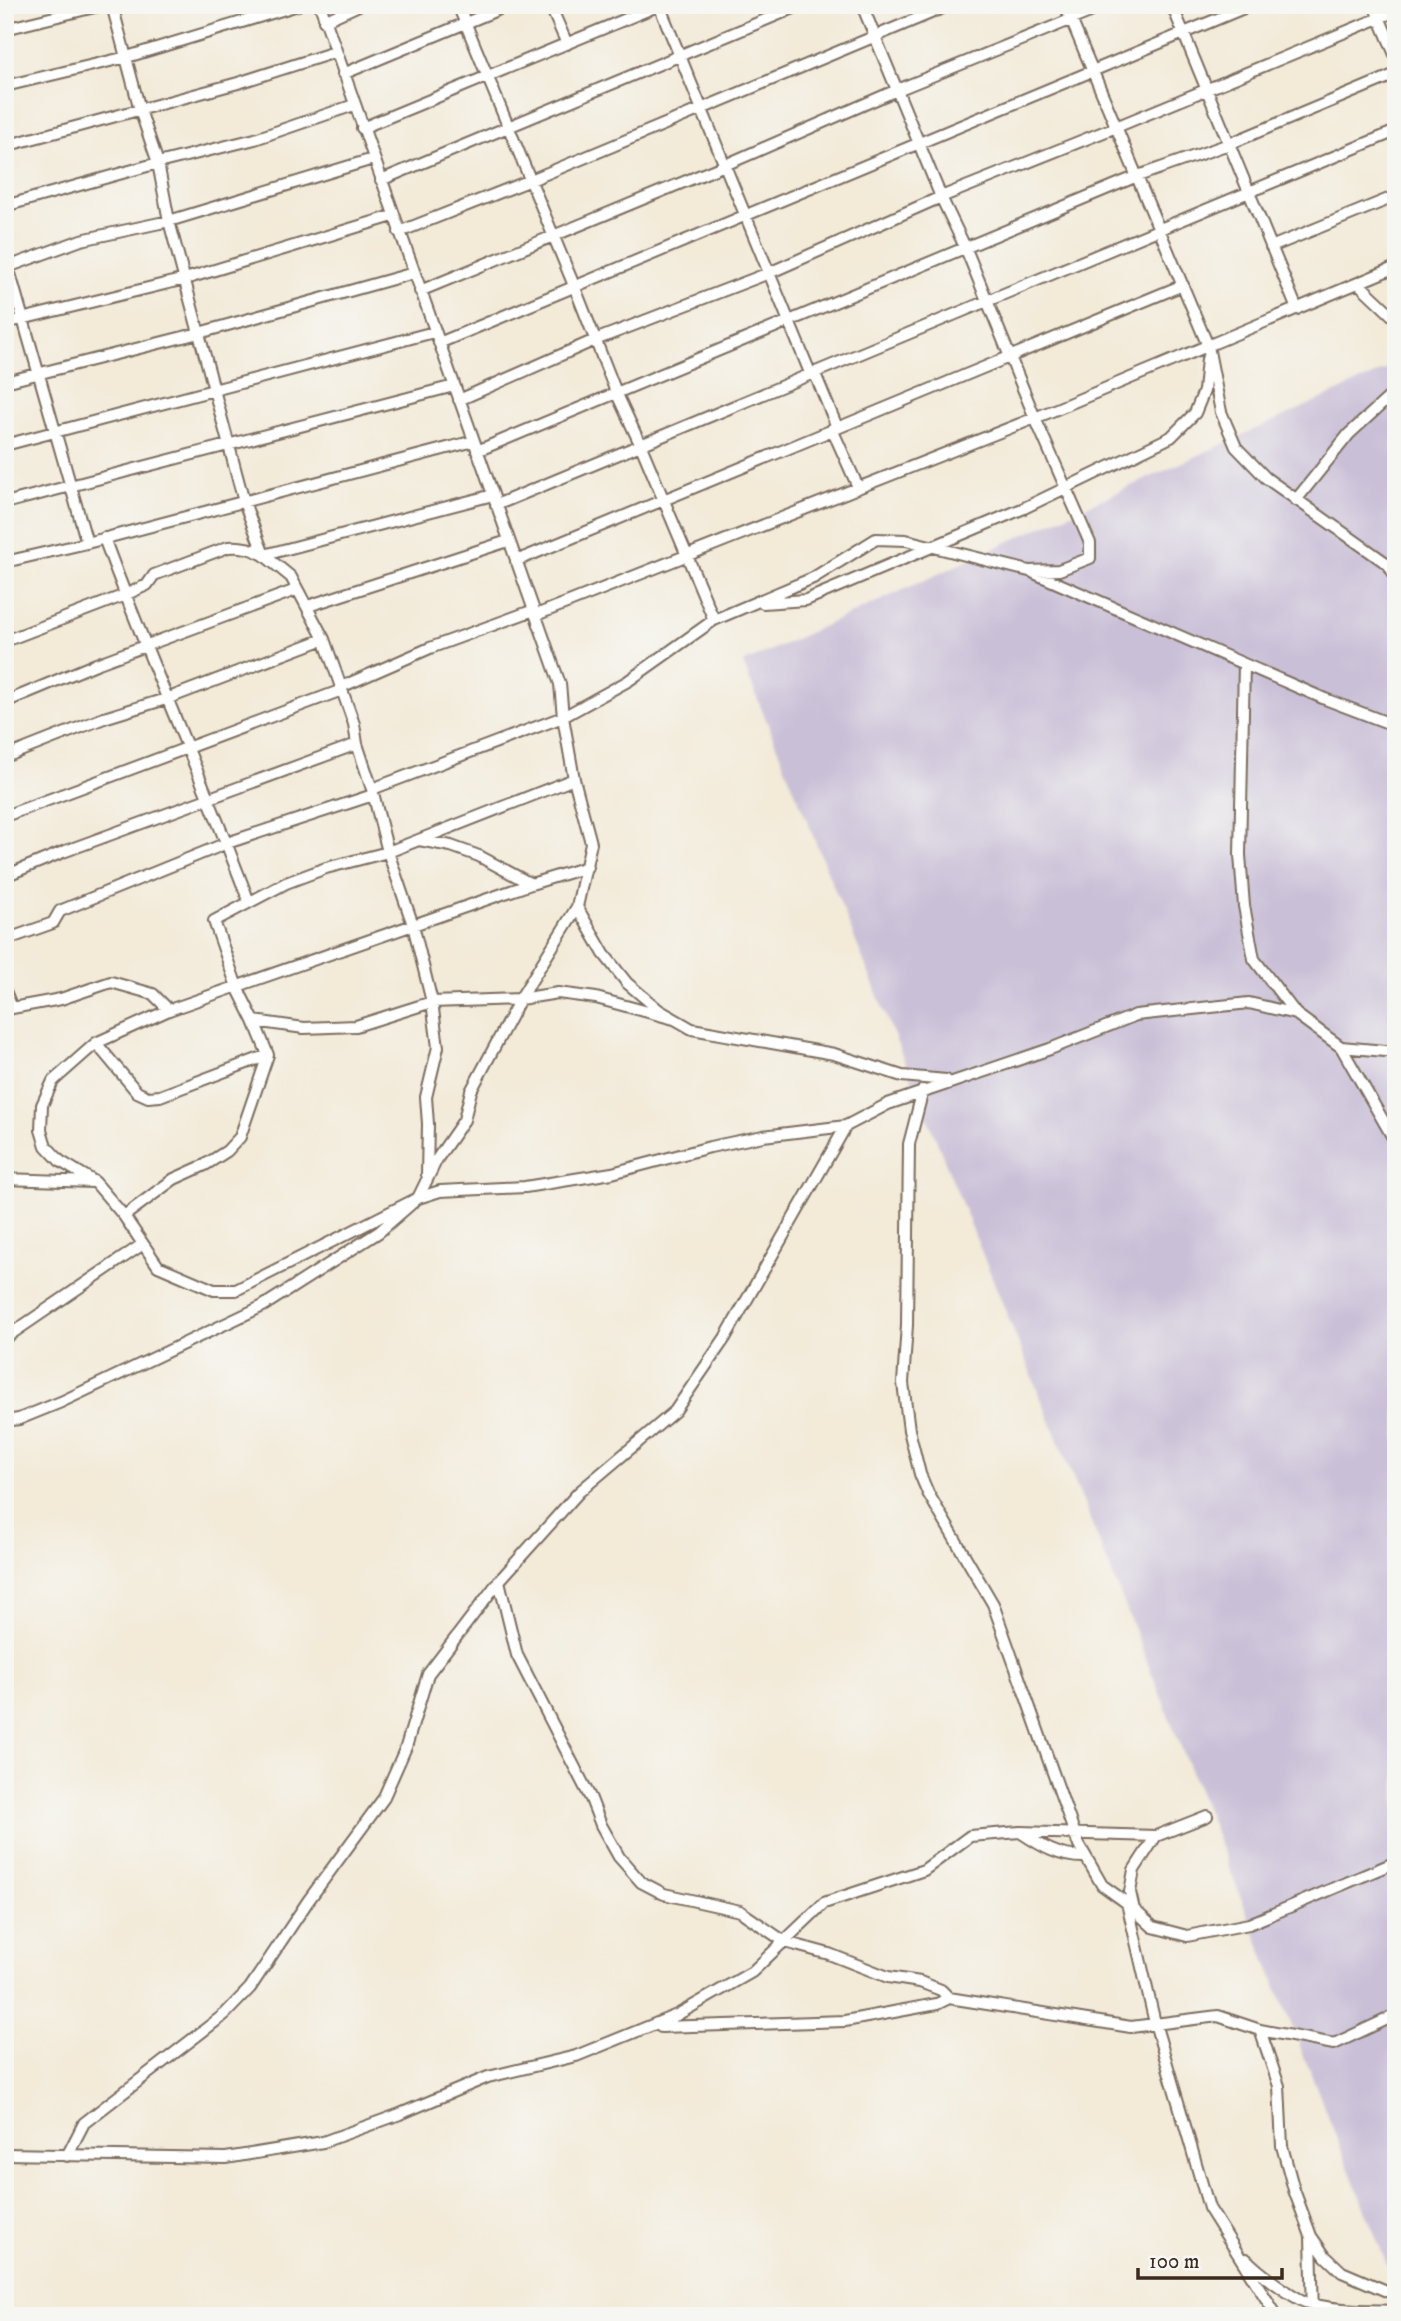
<svg xmlns="http://www.w3.org/2000/svg" width="1401" height="2321" font-family="'IM FELL DW Pica',serif">
	<rect width="100%" height="100%" fill="#f6f6f2"/>
	<filter id="ink" filterUnits="userSpaceOnUse"><feTurbulence type="fractalNoise" baseFrequency=".0143" numOctaves="2"/><feDisplacementMap in="SourceGraphic" scale="14" xChannelSelector="R" yChannelSelector="G"/><feConvolveMatrix kernelMatrix="1 2 1 2 8 2 1 2 1" color-interpolation-filters="sRGB"/></filter>
	<filter id="wash" filterUnits="userSpaceOnUse"><feTurbulence type="fractalNoise" baseFrequency=".00686" numOctaves="4" result="noise"/><feDisplacementMap in="SourceGraphic" scale="28" xChannelSelector="R" yChannelSelector="G"/><feGaussianBlur stdDeviation="1.57" result="paint"/><feColorMatrix in="noise" values="0 0 0 0 0 0 0 0 0 0 0 0 0 0 0 0 0 1.4 0 .05"/><feComposite in="paint" operator="in"/></filter>
	<g filter="url(#wash)">
		<rect width="100%" height="100%" fill="#f3ead8"/>
		<path fill="#c9bfd7" d="M1396 365V2285H1395L1115 1581 743 663Z"/>
	</g>
	<g filter="url(#ink)">
		<g fill="none" stroke-linecap="round" stroke-linejoin="round">
			<defs>
				<path id="minor" d="M112 5 140 110 158 163 169 221 244 502 264 555 291 577 324 639 354 724 357 744 372 789 388 852 413 925 432 1002 438 1047 426 1097 428 1124 427 1175
					M458 5 575 288 616 392 641 446 714 620
					M550 5 567 44
					M659 5 811 375
					M1065 5 1208 346 1221 412 1236 447 1266 478 1389 565 1396 579
					M1172 5 1297 309
					M1374 5 1396 57
					M324 21 359 5
					M5 29 103 5
					M343 74 509 5
					M5 86 127 57 298 5
					M362 128 660 5
					M5 146 238 83 335 52
					M381 180 801 5
					M5 206 158 163 255 139 354 105
					M399 232 531 180 950 5
					M1271 247 1396 196
					M5 256 87 543
					M5 268 81 240 169 221 373 159
					M1358 283 1396 319
					M420 291 725 165 897 90 1107 5
					M5 323 185 279 393 216
					M439 343 1251 5
					M815 374 837 427
					M5 382 199 333 414 273
					M459 400 595 340 769 273 941 197 1116 127 1396 11
					M832 429 858 487
					M5 445 434 332
					M477 451 1135 177 1229 144 1396 74
					M1296 500 1349 434 1396 391
					M5 503 454 386
					M496 505 1396 131
					M104 538C149 661 203 779 249 902
					M516 561 1183 285
					M5 562 87 543 474 441
					M1034 573 1325 699 1396 726
					M763 603 806 600 1022 509 1171 437 1195 413 1204 391 1207 359
					M308 606 508 541
					M536 615 1035 418 1396 267
					M5 641 125 595 147 585 154 575 228 547C242 546 252 548 264 555L493 495
					M1244 664 1240 855 1244 906 1254 959 1296 1014 1341 1047 1396 1143
					M341 687 430 648 534 610
					M5 702 96 664 296 590
					M5 757 104 718 169 698 324 639
					M574 779 388 852 326 868 286 883 214 921 237 987 254 1021 304 1028 356 1026 432 1002 520 999 558 993 596 998 674 1019
					M372 789 563 717 628 681 714 620 813 578 876 539 906 540 1029 571 1059 570 1090 558V543L1035 418 966 249 941 197 862 5
					M5 816 342 690
					M419 840 451 846 479 856 531 884
					M587 867 531 884 169 1010 96 1043 53 1081 42 1105 41 1130 46 1146 60 1161 95 1182 124 1216 158 1266 214 1290H236L418 1198 440 1191 525 1187 612 1173 710 1147 763 1136 846 1126
					M5 876 63 852 357 744
					M577 907 604 954 627 983 659 1010 692 1029 834 1054 902 1076 946 1080
					M5 940 53 923 60 911 227 843 373 795
					M5 991 12 1008
					M5 1011 12 1008 61 999 111 982 153 994 169 1010
					M96 1043 137 1092 148 1097 160 1096 268 1055
					M1341 1047 1396 1052
					M923 1090 909 1144 907 1325 903 1383 909 1430 920 1474 928 1493 993 1604 1078 1843 1102 1885 1127 1903 1155 2023 1209 2208 1277 2316
					M5 1179 93 1182
					M124 1216 174 1179 205 1165 227 1151 240 1137 268 1055 254 1021
					M5 1338 143 1244
					M5 1421 19 1419 61 1402 263 1306 379 1232 418 1198 437 1159 464 1120 471 1091 520 999 577 907 591 843 574 779 563 717 560 684 320 5
					M499 1581 517 1655 591 1799 601 1825 619 1857 641 1882 664 1894 740 1911 785 1942 829 1954 888 1977 920 1982 941 1990 949 1998 1131 2027 1218 2016 1260 2030 1334 2044 1396 2015
					M1020 1832C1041 1846 1060 1858 1086 1857
					M1127 1903 1153 1927 1187 1936 1249 1924 1396 1862
					M1134 1910 1130 1892 1134 1870 1156 1836 1207 1816
					M661 2027 845 2021 937 2004 949 1998
					M1260 2030 1279 2086 1282 2146 1294 2190 1311 2236 1325 2256 1342 2272 1396 2295
					M5 2154 226 2158 323 2142 400 2114 488 2077 576 2056 677 2015 752 1972 824 1903 924 1870 970 1836 1020 1832 1156 1836
					M67 2156 84 2123 225 2014 250 1988 308 1901 383 1799 406 1747 428 1674 499 1581 579 1492 675 1411 725 1338 846 1126 888 1104 1050 1049 1136 1015 1249 1003 1296 1014
					M1311 2236 1313 2316
					M1246 2259C1257 2271 1293 2298 1308 2303 1336 2311 1367 2310 1396 2311"/>
			</defs>
			<use href="#minor" stroke="#7b6d5f" stroke-width="14"/>
			<use href="#minor" stroke="#fff" stroke-width="10"/>
		</g>
	</g>
	<rect width="1401" height="2321" fill="none" stroke="#f6f6f2" stroke-width="28"/>
	<path d="M1138 2268v10h144v-10" fill="none" stroke="#3b2a1e" stroke-width="3.5"/>
	<text x="1149" y="2268" font-size="21" fill="#3b2a1e" stroke="#f6f6f2" stroke-width="5" paint-order="stroke">100 m</text>
</svg>
